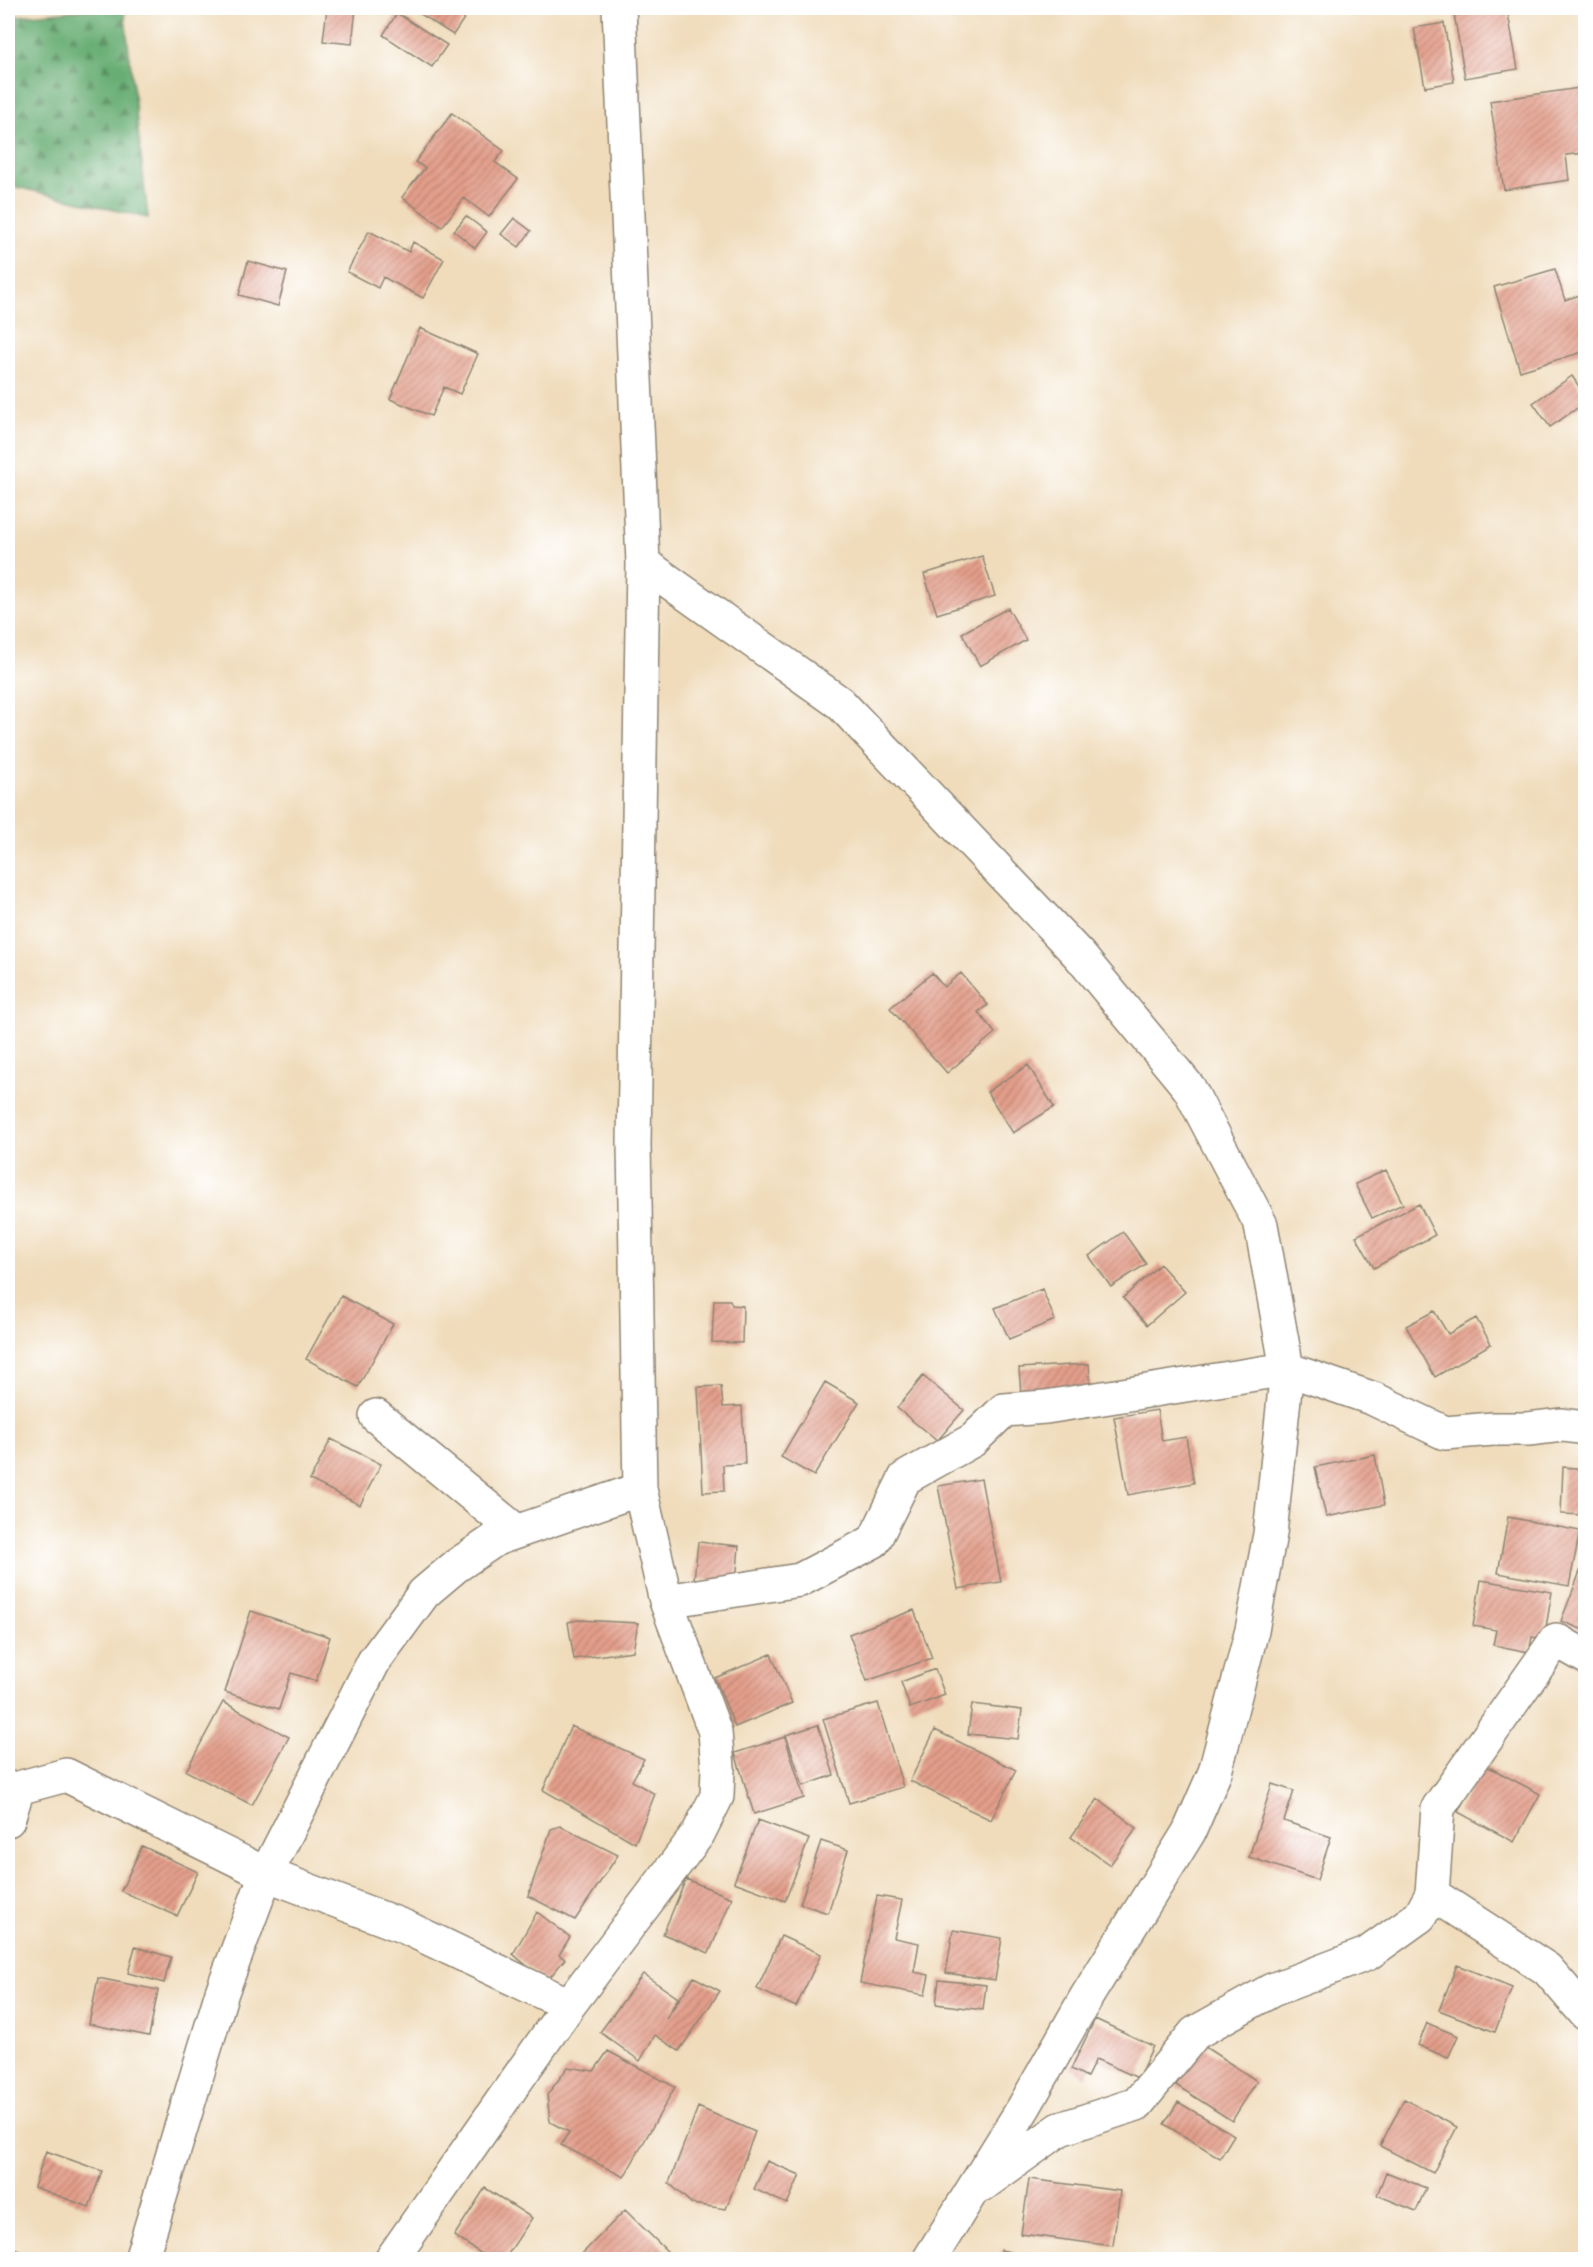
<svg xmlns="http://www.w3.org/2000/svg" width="1593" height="2267" font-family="'Patrick Hand',sans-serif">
	<defs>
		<pattern id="forest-firs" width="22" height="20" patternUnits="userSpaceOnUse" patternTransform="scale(1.5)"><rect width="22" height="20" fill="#68ad73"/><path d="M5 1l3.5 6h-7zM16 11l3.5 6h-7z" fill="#568d5f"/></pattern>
		<pattern id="building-hatch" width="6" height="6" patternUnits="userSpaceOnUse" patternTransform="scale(1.5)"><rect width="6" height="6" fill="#e49f8b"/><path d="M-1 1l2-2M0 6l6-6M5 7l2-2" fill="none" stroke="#b98272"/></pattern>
	</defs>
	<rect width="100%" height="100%" fill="#fff"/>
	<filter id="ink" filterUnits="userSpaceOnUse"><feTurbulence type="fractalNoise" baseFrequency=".0167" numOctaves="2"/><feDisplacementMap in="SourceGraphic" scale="12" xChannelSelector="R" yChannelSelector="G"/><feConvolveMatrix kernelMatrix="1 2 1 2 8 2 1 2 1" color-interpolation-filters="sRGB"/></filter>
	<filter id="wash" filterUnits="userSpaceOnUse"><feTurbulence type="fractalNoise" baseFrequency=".008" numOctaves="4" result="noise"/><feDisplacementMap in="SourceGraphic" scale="24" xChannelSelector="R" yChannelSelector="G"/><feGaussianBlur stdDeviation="1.35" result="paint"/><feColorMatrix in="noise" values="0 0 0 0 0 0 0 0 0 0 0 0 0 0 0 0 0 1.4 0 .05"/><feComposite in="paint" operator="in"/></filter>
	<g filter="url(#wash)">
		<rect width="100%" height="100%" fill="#f0dcbb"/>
		<path fill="url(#forest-firs)" stroke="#4a6c4f" stroke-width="1.5" d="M107 8H124L148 218 8 185V17Z"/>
		<g id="blocks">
			<path fill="url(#building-hatch)" d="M327 8H356L352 44 323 41Z
				M411 8H471L453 35Z
				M1453 8H1507L1518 69 1465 78Z
				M397 13 447 45 432 67 383 35Z
				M1444 23 1454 82 1425 87 1414 28Z
				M1586 87V153L1566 155 1569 180 1504 190 1490 101Z
				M452 113 504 151 495 162 518 179 489 217 464 198 442 227 402 197 425 168 415 162Z
				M466 216 487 232 475 248 454 231Z
				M514 218 531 231 519 247 501 234Z
				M369 231 409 252 413 242 444 259 423 298 383 277 378 288 347 272Z
				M248 261 287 272 278 306 239 295Z
				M1555 269 1565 300 1586 293V351L1520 371 1494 287Z
				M420 328 478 354 460 394 444 387 431 416 390 399Z
				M1572 376 1586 397V402L1550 427 1533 403Z
				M982 556 995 596 937 614 924 574Z
				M1008 608 1026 640 980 666 962 633Z
				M932 973 944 987 961 973 988 1005 978 1012 995 1033 947 1073 890 1008Z
				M1028 1065 1054 1107 1013 1133 987 1092Z
				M1386 1170 1403 1204 1372 1218 1355 1184Z
				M1419 1204 1435 1235 1374 1268 1356 1236Z
				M1123 1232 1146 1264 1111 1287 1089 1256Z
				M1160 1264 1185 1292 1147 1325 1123 1298Z
				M1042 1289 1055 1320 1009 1339 995 1308Z
				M341 1296 393 1324 358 1387 306 1359Z
				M714 1300H730L732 1305 743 1306 742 1343 712 1342Z
				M1434 1311 1448 1334 1476 1318 1491 1344 1435 1377 1406 1326Z
				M1089 1364 1091 1390 1021 1394 1019 1368Z
				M923 1376 964 1410 937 1441 897 1408Z
				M825 1382 859 1402 814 1476 781 1457Z
				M721 1386 723 1407 742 1406 745 1464 723 1465 724 1491 703 1492 698 1387Z
				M1157 1410 1162 1441 1186 1437 1194 1483 1128 1495 1114 1417Z
				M331 1439 381 1464 360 1505 310 1480Z
				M1375 1455 1384 1505 1326 1517 1315 1467Z
				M1563 1467 1586 1469V1515L1561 1514Z
				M981 1479 1001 1582 958 1589 938 1486Z
				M1508 1517 1580 1531 1569 1586 1498 1573Z
				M698 1542 739 1546 736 1583 694 1579Z
				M1586 1556V1631L1561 1621Z
				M1481 1580 1552 1592 1544 1639 1532 1637 1529 1652 1493 1645 1496 1630 1473 1626Z
				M914 1610 932 1658 867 1681 849 1634Z
				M251 1611 330 1637 316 1681 291 1673 279 1709 225 1692Z
				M578 1620 638 1623 633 1651 574 1659 568 1622Z
				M771 1654 792 1703 735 1727 715 1678Z
				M935 1669 945 1695 910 1708 901 1682Z
				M223 1702 289 1737 252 1805 186 1771Z
				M878 1703 903 1787 849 1803 823 1719Z
				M972 1704 1022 1710 1018 1739 968 1734Z
				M818 1725 834 1775 803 1786 786 1735Z
				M571 1726 644 1759 632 1781 655 1794 635 1843 543 1790Z
				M935 1730 1016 1770 991 1820 910 1781Z
				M785 1737 804 1798 754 1814 735 1753Z
				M1483 1764 1540 1794 1514 1842 1458 1812Z
				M1272 1784 1294 1791 1284 1821 1331 1837 1317 1880 1249 1857Z
				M1098 1799 1137 1828 1110 1865 1071 1837Z
				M758 1820 809 1839 785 1901 734 1882Z
				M560 1826 618 1855 575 1920 528 1896 551 1829Z
				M821 1841 848 1850 828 1913 800 1904Z
				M142 1846 198 1872 177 1916 121 1891Z
				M686 1879 732 1898 709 1953 663 1934Z
				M877 1896 902 1900 894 1938 919 1943 914 1972 929 1975 925 1995 860 1983Z
				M537 1912 570 1937 559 1955 565 1959 546 1982 513 1954Z
				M953 1930 1002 1938 995 1980 946 1973Z
				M781 1936 821 1954 796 2007 757 1989Z
				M135 1947 171 1957 164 1983 128 1973Z
				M1457 1965 1512 1987 1495 2032 1439 2010Z
				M643 1974 678 1998 666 2019 694 1977 720 1991 679 2051 655 2035 640 2061 600 2032Z
				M98 1978 158 1990 149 2036 89 2024Z
				M939 1980 986 1985 983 2010 936 2004Z
				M1095 2019 1153 2046 1138 2078 1096 2059 1087 2077 1071 2069Z
				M1427 2023 1458 2036 1448 2058 1418 2045Z
				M1202 2045 1257 2081 1232 2121 1176 2085Z
				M608 2051 675 2087 624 2177 561 2145 569 2132 550 2122 547 2095 568 2067 594 2071Z
				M1404 2099 1457 2127 1433 2173 1380 2146Z
				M1178 2102 1234 2135 1220 2158 1164 2124Z
				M698 2107 755 2132 726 2209 692 2204 669 2183Z
				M46 2151 102 2171 89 2207 34 2187Z
				M767 2161 800 2175 787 2204 754 2189Z
				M1386 2172 1426 2188 1416 2211 1377 2195Z
				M1029 2179 1120 2191 1113 2246 1021 2234Z
				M485 2188 532 2218 504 2260H491L454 2236Z
				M625 2210 673 2257 670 2260H576Z
				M13 2249 42 2259V2260H9Z
				M1001 2250 1039 2259V2260H999Z"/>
		</g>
	</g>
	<g filter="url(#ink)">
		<use href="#blocks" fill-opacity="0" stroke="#8e8473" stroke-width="1.5"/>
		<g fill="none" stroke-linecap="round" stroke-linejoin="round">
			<defs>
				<path id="minor" d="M643 563 840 703 1080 956 1189 1088 1261 1225 1287 1369 1270 1534 1252 1630 1215 1772 1189 1832 1087 1996 1024 2107 929 2260
					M376 1416 516 1531
					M666 1601 800 1580 874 1541 905 1478 973 1440 1004 1410 1046 1407 1287 1369 1374 1399 1445 1433 1493 1429H1528L1562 1425 1586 1428
					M8 1820 18 1788 66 1775 266 1874 405 1927 569 2005
					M1432 1894 1547 1969 1586 2014
					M982 2185 1060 2129 1137 2104 1195 2033 1272 1990 1367 1954 1420 1916 1432 1894 1438 1808 1556 1640 1586 1657
					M141 2260 222 1992 266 1874 374 1661 424 1593 456 1566 496 1539 640 1489
					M391 2260 569 2005 698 1834 717 1796 718 1768 715 1732 666 1601 640 1489 634 1144 643 563 619 8"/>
			</defs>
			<use href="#minor" stroke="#8e8473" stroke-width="36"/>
			<use href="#minor" stroke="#fff" stroke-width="33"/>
		</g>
	</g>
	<rect width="1593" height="2267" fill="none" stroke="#fff" stroke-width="30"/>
</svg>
